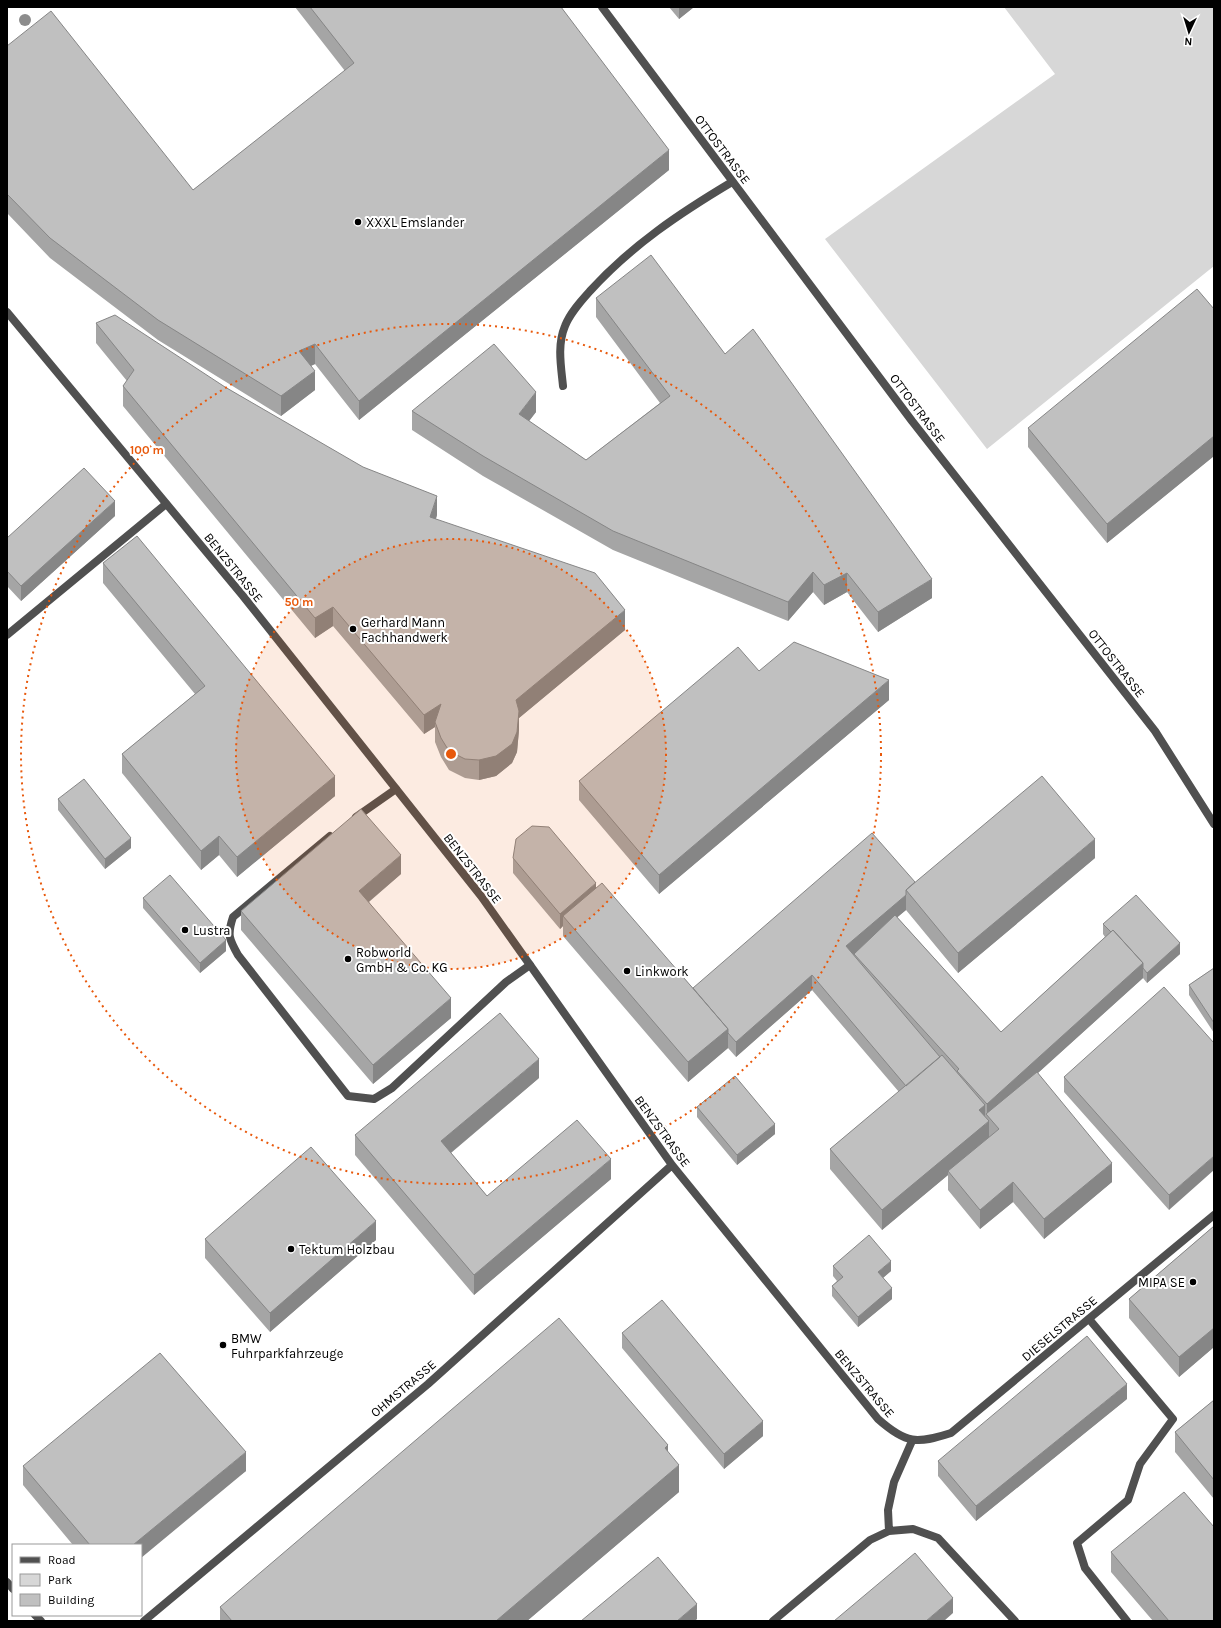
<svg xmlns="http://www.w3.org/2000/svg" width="1221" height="1628" font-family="Karla,sans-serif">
	<rect width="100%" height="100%" fill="#fff"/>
	<path fill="#d7d7d7" d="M1004 7H1214V266L987 449 825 239 1055 74Z"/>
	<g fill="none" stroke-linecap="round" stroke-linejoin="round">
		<path stroke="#505050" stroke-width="8" d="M563 386C561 366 557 345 565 326 570 313 581 301 590 291 632 245 680 213 732 182
			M7 635 166 504
			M356 817 396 789
			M330 836 233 917C227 935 229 939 238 955L348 1096 374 1099 392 1088 506 982 530 965
			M1089 1319 1173 1419 1140 1464 1128 1500 1077 1543 1085 1568 1127 1621
			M889 1531 888 1510 894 1482 912 1441
			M773 1621 870 1540 889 1531 913 1529 938 1538 1015 1621"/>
		<path stroke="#505050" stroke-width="8" d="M602 7 912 421 1155 731 1214 824
			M7 312 243 596 481 896 672 1165 878 1419C906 1444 917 1444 951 1433L1214 1215
			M7 1582 13 1589
			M35 1615 41 1621
			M144 1621 428 1384 672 1165"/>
	</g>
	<circle fill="#8c8c8c" cx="25" cy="20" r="6"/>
	<path fill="#a5a5a5" d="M295 7H561L669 170 359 420 315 364 311 366 315 390 281 416 158 340 50 258 7 213V46L193 190 345 71Z
		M669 7H694L679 19Z
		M596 298 725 354 932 598 878 632 847 592 824 605 813 592 788 621 613 550 483 476 412 430V411L536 412 529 421 586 460 660 403 596 317Z
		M1214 309V456L1107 543 1028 447V428Z
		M96 323 225 387 437 515 436 519 625 630 519 718V730L517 752 512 763 496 776 479 780 465 778 449 770 441 757 435 742V727L424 734 333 626 315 638 123 406V386L127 381 96 343Z
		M115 516 21 601 7 586V538Z
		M103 563 335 796 237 877 219 855 201 870 122 773V754L195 694 103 583Z
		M759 671 889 700 659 894 579 800V781Z
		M58 799 131 848 105 869 58 810Z
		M513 858 596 888 693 988 915 882 1095 858 958 973 906 910 897 917 1001 1032 1105 937 1103 934V924L1180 954 1147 983 1143 978 1038 1073 1112 1182 1044 1239 1013 1202 980 1229 948 1190V1175L882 1230 830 1169V1149L899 1092 812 990 736 1057 728 1048 688 1082 563 936V926L560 929 513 873Z
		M401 874 369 902 451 1018 373 1084 241 930V911Z
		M143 898 226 951 200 973 143 908Z
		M1214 968V1033L1189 995V985Z
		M1214 1043 1169 1210 1064 1092V1077Z
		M539 1078 451 1153 487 1196 611 1179 474 1295 355 1155V1135Z
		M697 1107 775 1134 737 1165 697 1117Z
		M1214 1226V1347L1179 1377 1129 1318V1299Z
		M205 1239 376 1240 270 1332 205 1258Z
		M833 1266 891 1271 883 1278 892 1299 858 1327 832 1296V1286L837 1281 833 1276Z
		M622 1333 763 1436 724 1469 622 1348Z
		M1127 1399 976 1521 938 1476V1461Z
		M1214 1400V1499L1175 1452V1432Z
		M668 1452 679 1492 527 1621H220V1607Z
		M23 1466 246 1471 141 1545H73L23 1485Z
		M1111 1552 1214 1621H1153L1111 1572Z"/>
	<path fill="#868686" d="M679 7H694L679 19Z
		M669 150V170L359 420V401Z
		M315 344V364L299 371V351Z
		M315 371V390L281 416V396Z
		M536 392V412L519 434V414Z
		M1214 436V456L1107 543V524Z
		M437 496V515L430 536V517Z
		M115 501V516L21 601V586Z
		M813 572V592L788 621V602Z
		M847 573V592L824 605V585Z
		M932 579V598L878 632V612Z
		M333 607V626L315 638V618Z
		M625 610V630L519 718V730L517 752 512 763 496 776 479 780V760L516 700Z
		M889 680V700L659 894V875Z
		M441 704 435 722V727L424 734V715Z
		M335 776V796L237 877V857Z
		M219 836V855L201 870V851Z
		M131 838V848L105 869V859Z
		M1095 839V858L958 973V953Z
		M401 855V874L359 910V891Z
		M596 883V898L563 916V926L560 929V914Z
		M906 895V910L846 961V946Z
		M226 940V951L200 973V963Z
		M1180 943V954L1147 983V973Z
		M1143 963V978L989 1117 987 1115V1104Z
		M812 975V990L736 1057V1042Z
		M451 998V1018L373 1084V1065Z
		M728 1029V1048L688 1082V1062Z
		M539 1059V1078L441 1161V1141Z
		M985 1105V1125L989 1121V1141L948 1171V1175L882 1230V1210L979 1110Z
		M775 1124V1134L737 1165V1155Z
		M1214 1156V1170L1169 1210V1195Z
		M611 1159V1179L474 1295V1275Z
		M1112 1163V1182L1044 1239V1219Z
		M1013 1182V1202L980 1229V1210Z
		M376 1221V1240L270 1332V1313Z
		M891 1261V1271L878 1282V1272Z
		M892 1288V1299L858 1327V1317Z
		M1214 1328V1347L1179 1377V1357Z
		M1127 1384V1399L976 1521V1506Z
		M763 1421V1436L724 1469V1454Z
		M668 1445V1472L665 1448Z
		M246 1452V1471L141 1558V1545H133Z
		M679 1465V1492L527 1621H496Z
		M953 1598V1613L944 1621H926Z
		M697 1604V1619L695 1621H677Z"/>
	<path fill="#c0c0c0" stroke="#868686" d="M310 7H561L669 150 359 401 315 344 299 351 315 371 281 396 158 320 50 238 7 194V46L51 11 193 190 354 63Z
		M651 255 725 354 753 329 932 579 878 612 847 573 824 585 813 572 788 602 613 531 483 456 412 411 494 344 536 392 519 414 586 460 670 396 596 298Z
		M1197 289 1214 309V436L1107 524 1028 428Z
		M115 315 225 387 363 467 437 496 430 517 595 573 625 610 516 700 519 711 517 732 512 744 496 756 479 760 465 759 449 751 441 738 435 722 441 704 424 715 333 607 315 618 123 386 134 370 96 323Z
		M84 468 115 501 21 586 7 571V538Z
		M137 536 335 776 237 857 219 836 201 851 122 754 205 686 103 563Z
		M794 642 889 680 659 875 579 781 738 647 759 671Z
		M1042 776 1095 839 958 953 906 890Z
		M84 779 131 838 105 859 58 799Z
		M361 809 401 855 359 891 451 998 373 1065 241 911Z
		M532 826 549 827 596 883 560 914 513 858 516 839Z
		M872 833 915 882 906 890V895L846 946 940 1057 906 1086 812 975 736 1042 728 1033V1029L693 988Z
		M170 875 226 940 200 963 143 898Z
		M602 883 728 1029 688 1062 563 916Z
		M1136 895 1180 943 1147 973 1143 968V963L1113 930 1111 932 1103 924Z
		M895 915 1001 1032 1113 930 1143 963 987 1104 957 1071 959 1069 854 954Z
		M1214 968V1023L1189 985Z
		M1164 987 1214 1043V1156L1169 1195 1064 1077Z
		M500 1013 539 1059 441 1141 487 1196 577 1120 611 1159 474 1275 355 1135Z
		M942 1055 985 1105 979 1110 989 1121 882 1210 830 1149Z
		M1037 1072 1112 1163 1044 1219 1013 1182 980 1210 948 1171 999 1129 986 1114Z
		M735 1076 775 1124 737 1155 697 1107Z
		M311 1147 376 1221 270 1313 205 1239Z
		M1214 1226V1328L1179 1357 1129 1299Z
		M869 1235 891 1261 878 1272 892 1288 858 1317 832 1286 843 1277 833 1266Z
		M662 1300 763 1421 724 1454 622 1333Z
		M559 1318 668 1445 665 1448 679 1465 496 1621H232L220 1607Z
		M1087 1336 1127 1384 976 1506 938 1461Z
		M160 1353 246 1452 133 1545H90L23 1466Z
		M1214 1400V1480L1175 1432Z
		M1184 1492 1214 1527V1621H1169L1111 1552Z
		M915 1553 953 1598 926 1621H834Z
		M658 1557 697 1604 677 1621H581Z"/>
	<circle cx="451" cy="754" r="215" fill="#e8590c" fill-opacity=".12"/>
	<g fill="none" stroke="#e8590c" stroke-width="2" stroke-dasharray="2 4">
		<circle cx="451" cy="754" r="215"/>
		<circle cx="451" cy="754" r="430"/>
	</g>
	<g fill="#000" stroke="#fff" stroke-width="1.5">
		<circle cx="358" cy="222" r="4"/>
		<circle cx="353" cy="629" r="4"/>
		<circle cx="185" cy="930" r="4"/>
		<circle cx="348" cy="959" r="4"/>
		<circle cx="627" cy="971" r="4"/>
		<circle cx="291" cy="1249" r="4"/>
		<circle cx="1193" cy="1282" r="4"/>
		<circle cx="223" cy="1345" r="4"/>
	</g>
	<g text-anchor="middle" stroke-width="4" stroke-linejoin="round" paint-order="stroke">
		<g font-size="13" fill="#000" stroke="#fff">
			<text transform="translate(723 149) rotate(53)" y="5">OTTOSTRASSE</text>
			<text transform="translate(918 408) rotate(53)" y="5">OTTOSTRASSE</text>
			<text transform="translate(234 567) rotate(51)" y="5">BENZSTRASSE</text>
			<text transform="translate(1117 663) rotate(52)" y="5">OTTOSTRASSE</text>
			<text transform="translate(473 868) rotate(52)" y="5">BENZSTRASSE</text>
			<text transform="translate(663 1131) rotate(54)" y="5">BENZSTRASSE</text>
			<text transform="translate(1059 1328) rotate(-40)" y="5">DIESELSTRASSE</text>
			<text transform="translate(865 1383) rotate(50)" y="5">BENZSTRASSE</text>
			<text transform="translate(403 1388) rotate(-40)" y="5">OHMSTRASSE</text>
		</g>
		<g font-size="13" fill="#000" stroke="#fff" text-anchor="start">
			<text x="366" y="227">XXXL Emslander</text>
			<text x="361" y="627">Gerhard Mann<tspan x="361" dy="15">Fachhandwerk</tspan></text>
			<text x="193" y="935">Lustra</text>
			<text x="356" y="957">Robworld<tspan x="356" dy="15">GmbH &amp; Co. KG</tspan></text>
			<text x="635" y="976">Linkwork</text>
			<text x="299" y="1254">Tektum Holzbau</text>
			<text x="1185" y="1287" text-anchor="end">MIPA SE</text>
			<text x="231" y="1343">BMW<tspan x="231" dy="15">Fuhrparkfahrzeuge</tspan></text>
		</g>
	</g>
	<circle cx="451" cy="754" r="6" fill="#e8590c" stroke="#fff" stroke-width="2"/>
	<g font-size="12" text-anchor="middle" font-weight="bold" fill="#e8590c" stroke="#fff" stroke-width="4" stroke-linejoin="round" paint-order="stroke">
		<text x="147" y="454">100 m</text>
		<text x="299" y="606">50 m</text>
	</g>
	<rect width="1221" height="1628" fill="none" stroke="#000000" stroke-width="16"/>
	<rect x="12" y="1544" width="130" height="72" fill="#ffffff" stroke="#999999"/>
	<rect x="20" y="1557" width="20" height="6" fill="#505050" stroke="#999999"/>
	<text x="48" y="1564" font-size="12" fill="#000000">Road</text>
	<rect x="20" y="1574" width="20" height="12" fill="#d7d7d7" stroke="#999999"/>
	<text x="48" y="1584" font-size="12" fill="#000000">Park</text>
	<rect x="20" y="1594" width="20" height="12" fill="#c0c0c0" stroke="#999999"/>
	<text x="48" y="1604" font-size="12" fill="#000000">Building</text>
	<g transform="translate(1189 32) rotate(184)" stroke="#ffffff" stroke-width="3" paint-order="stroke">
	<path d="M0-3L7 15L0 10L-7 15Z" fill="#000000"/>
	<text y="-6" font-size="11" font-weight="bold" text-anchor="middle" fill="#000000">N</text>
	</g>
</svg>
